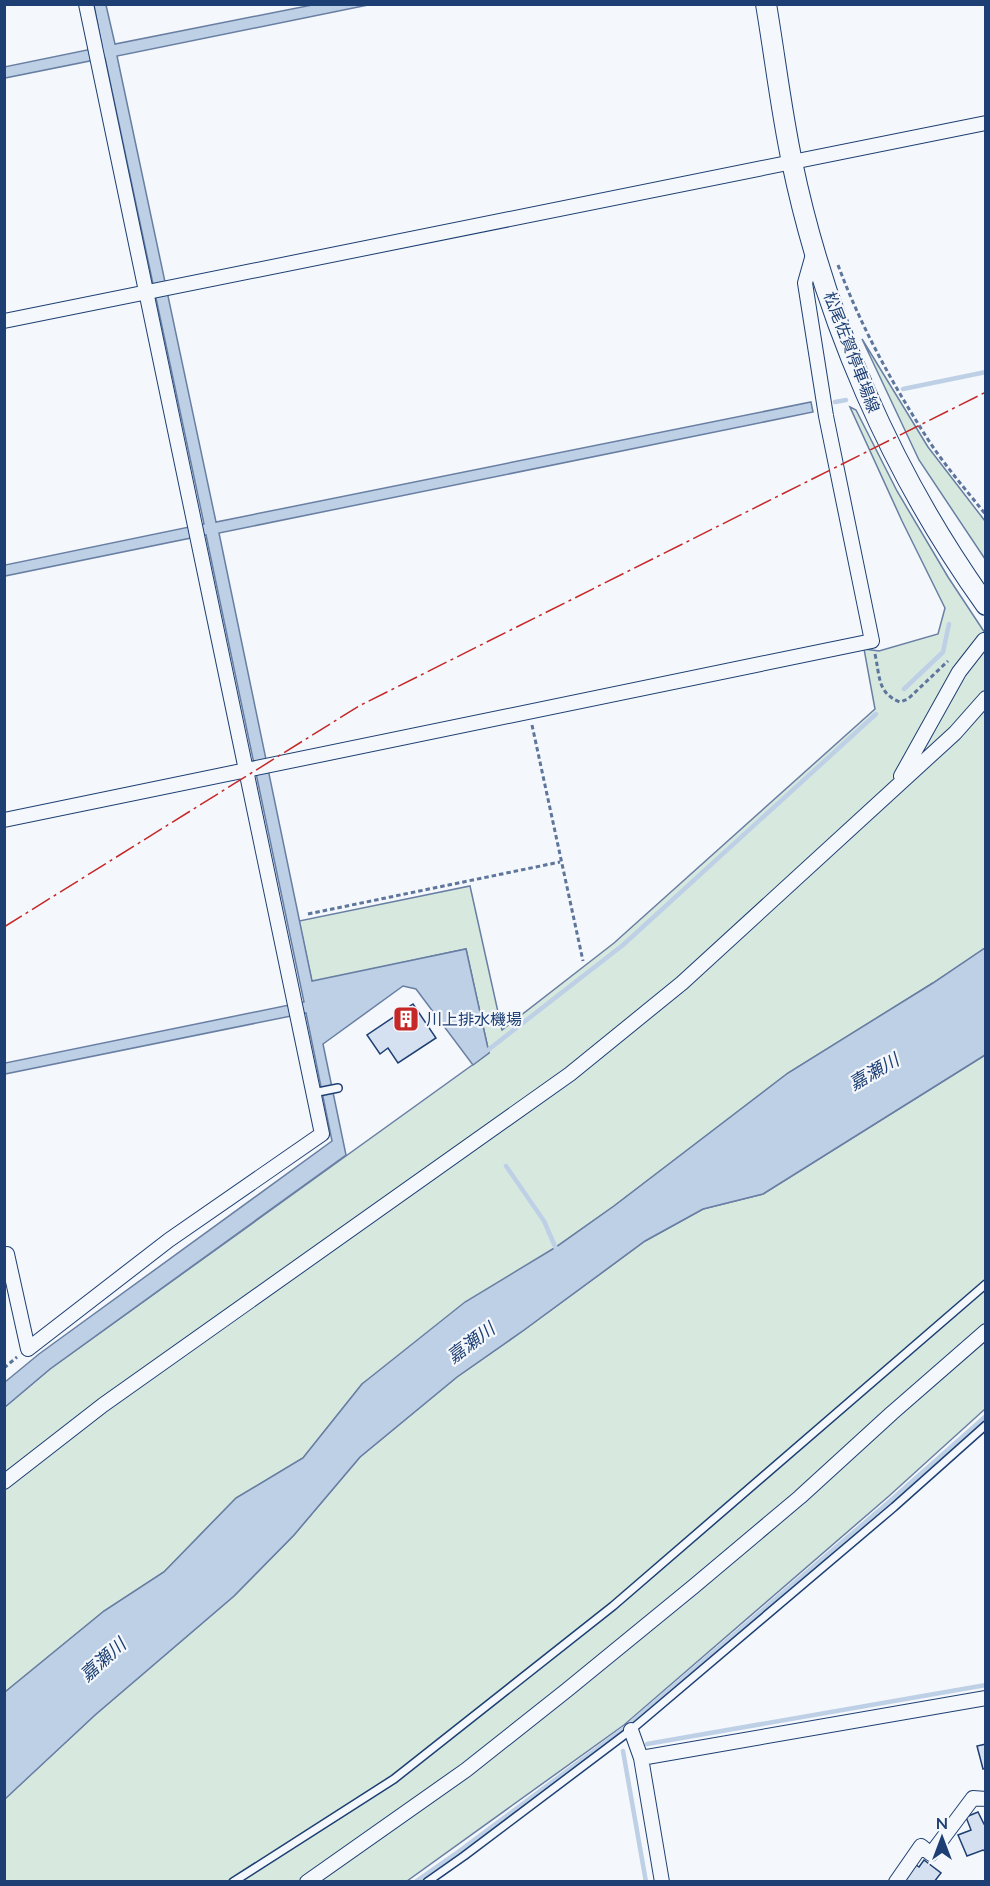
<svg xmlns="http://www.w3.org/2000/svg" width="990" height="1886" font-family="Lato,'Noto Sans JP',sans-serif">
	<rect width="100%" height="100%" fill="#f4f7fb"/>
	<path fill="#d7e8df" stroke="#687fa3" stroke-width="1.5" d="M862 339 928 447 985 521V559L919 460Z
		M850 407 856 410 897 491 948 577 985 633V948L933 983 788 1073 614 1206 362 1384 303 1458 236 1498 164 1572 104 1611 5 1692V1407L50 1369 489 1053 466 949 312 982 299 921 470 886 502 1030 614 943 875 709 864 649 879 651 938 634 945 608 902 521Z
		M985 1055V1409L889 1496 624 1725 407 1881H5L4 1799 95 1715 234 1596 294 1535 360 1457 457 1377 524 1330 645 1241 703 1209 763 1194Z"/>
	<path fill="#bed0e5" stroke="#687fa3" stroke-width="1.5" d="M94 5H106L115 44 312 5H368L117 56 216 522 811 402 813 412 219 533 312 981 466 949 489 1053 473 1065 416 989 403 986 323 1044 346 1155 50 1369 5 1407V1382L39 1354 332 1141 306 1013 5 1074V1063L304 1002 206 535 5 576V565L204 524 105 58 5 78 4 67 102 47Z
		M985 948V1055L763 1194 703 1209 645 1241 524 1330 457 1377 360 1457 294 1535 234 1596 95 1715 5 1799V1692L104 1611 164 1572 236 1498 303 1458 362 1384 465 1302 556 1247 614 1206 788 1073 933 983Z"/>
	<g fill="none" stroke-linecap="round" stroke-linejoin="round">
		<path stroke="#bed0e5" stroke-width="4.5" d="M903 389 986 372
			M835 402 846 400
			M904 689 943 652 949 624
			M488 1050 623 945 876 714
			M506 1166 544 1221 557 1251
			M647 1744 986 1685
			M623 1751 646 1882
			M415 1882 458 1852 626 1727 890 1501 986 1416"/>
	</g>
	<path fill="#d5e0f0" stroke="#1d3f73" stroke-width="1.5" d="M413 1004 436 1038 398 1063 388 1048 380 1054 367 1035Z
		M986 1744V1768L983 1769 977 1746Z
		M978 1812 984 1824 986 1823V1852L983 1850 967 1856 958 1835 971 1830 966 1817Z
		M924 1860 941 1873 934 1882H904L916 1865 919 1867Z"/>
	<g fill="none" stroke-linecap="round" stroke-linejoin="round">
		<defs>
			<path id="lane" d="M313 1093 338 1088
				M233 1882 394 1779 613 1606 986 1284
				M427 1882 464 1856 631 1730 894 1507 986 1425"/>
			<path id="street" d="M4 321 986 123
				M901 776 959 672 984 640
				M4 820 872 641 826 416 805 283 814 251
				M4 1255 7 1254 28 1349 169 1240 322 1134 86 4
				M4 1482 103 1405 570 1074 682 983 955 733 986 698
				M631 1730 641 1758
				M307 1882 466 1770 567 1690 693 1587 800 1497 892 1413 986 1331
				M662 1882 641 1758 986 1698
				M896 1882 921 1846 931 1854 973 1798 986 1799"/>
			<path id="secondary" d="M766 4C775 57 781 110 792 162 825 320 892 474 986 605"/>
		</defs>
		<use href="#lane" stroke="#1d3f73" stroke-width="10"/>
		<use href="#street" stroke="#1d3f73" stroke-width="16"/>
		<use href="#secondary" stroke="#1d3f73" stroke-width="22"/>
		<path stroke="#5e769c" stroke-width="3" stroke-dasharray="4.5 3" stroke-linecap="butt" d="M838 265C861 327 893 385 929 441 946 467 967 491 986 515
			M875 654C880 676 877 693 900 702L908 699 948 661
			M532 725 583 961
			M308 914 560 862
			M4 1368 17 1357"/>
		<use href="#lane" stroke="#f4f7fb" stroke-width="7"/>
		<use href="#street" stroke="#f4f7fb" stroke-width="14"/>
		<use href="#secondary" stroke="#f4f7fb" stroke-width="20"/>
		<path stroke="#c62828" stroke-width="1.5" stroke-dasharray="21 4.5 3 4.5" stroke-linecap="butt" d="M4 927 359 706 986 392"/>
	</g>
	<defs>
		<symbol id="building-square" viewBox="-11 -11 22 22"><rect x="-9" y="-9" width="18" height="18" rx="4" fill="#c62828" stroke="#f4f7fb"/><path d="M-4-6H4V6H1V3H-1V6H-4ZM-2.5-4.3h1.7v1.8h-1.7ZM.8-4.3h1.7v1.8H.8ZM-2.5-1h1.7V.8h-1.7ZM.8-1h1.7V.8H.8Z" fill="#fff"/></symbol>
	</defs>
	<g fill-rule="evenodd">
		<use href="#building-square" x="391" y="1004" width="30" height="30"/>
	</g>
	<g text-anchor="middle" stroke-width="4.5" stroke-linejoin="round" paint-order="stroke">
		<g font-size="16" fill="#1d3f73" stroke="#f4f7fb">
			<text transform="translate(852 352) rotate(69)" y="6">松尾佐賀停車場線</text>
		</g>
		<g font-size="16" fill="#1d3f73" stroke="#f4f7fb" text-anchor="start">
			<text x="426" y="1025">川上排水機場</text>
		</g>
		<g font-size="18" font-style="italic" fill="#1d3f73" stroke="#f4f7fb">
			<text transform="translate(874 1072) rotate(-30)" y="6">嘉瀬川</text>
			<text transform="translate(471 1343) rotate(-37)" y="6">嘉瀬川</text>
			<text transform="translate(103 1660) rotate(-42)" y="6">嘉瀬川</text>
		</g>
	</g>
	<rect width="990" height="1886" fill="none" stroke="#1d3f73" stroke-width="12"/>
	<g transform="translate(942 1838)" stroke="#f4f7fb" stroke-width="4.5" paint-order="stroke">
	<path d="M0-4.5L10 22L0 15L-10 22Z" fill="#1d3f73"/>
	<text y="-9" font-size="16" font-weight="bold" text-anchor="middle" fill="#1d3f73">N</text>
	</g>
</svg>
